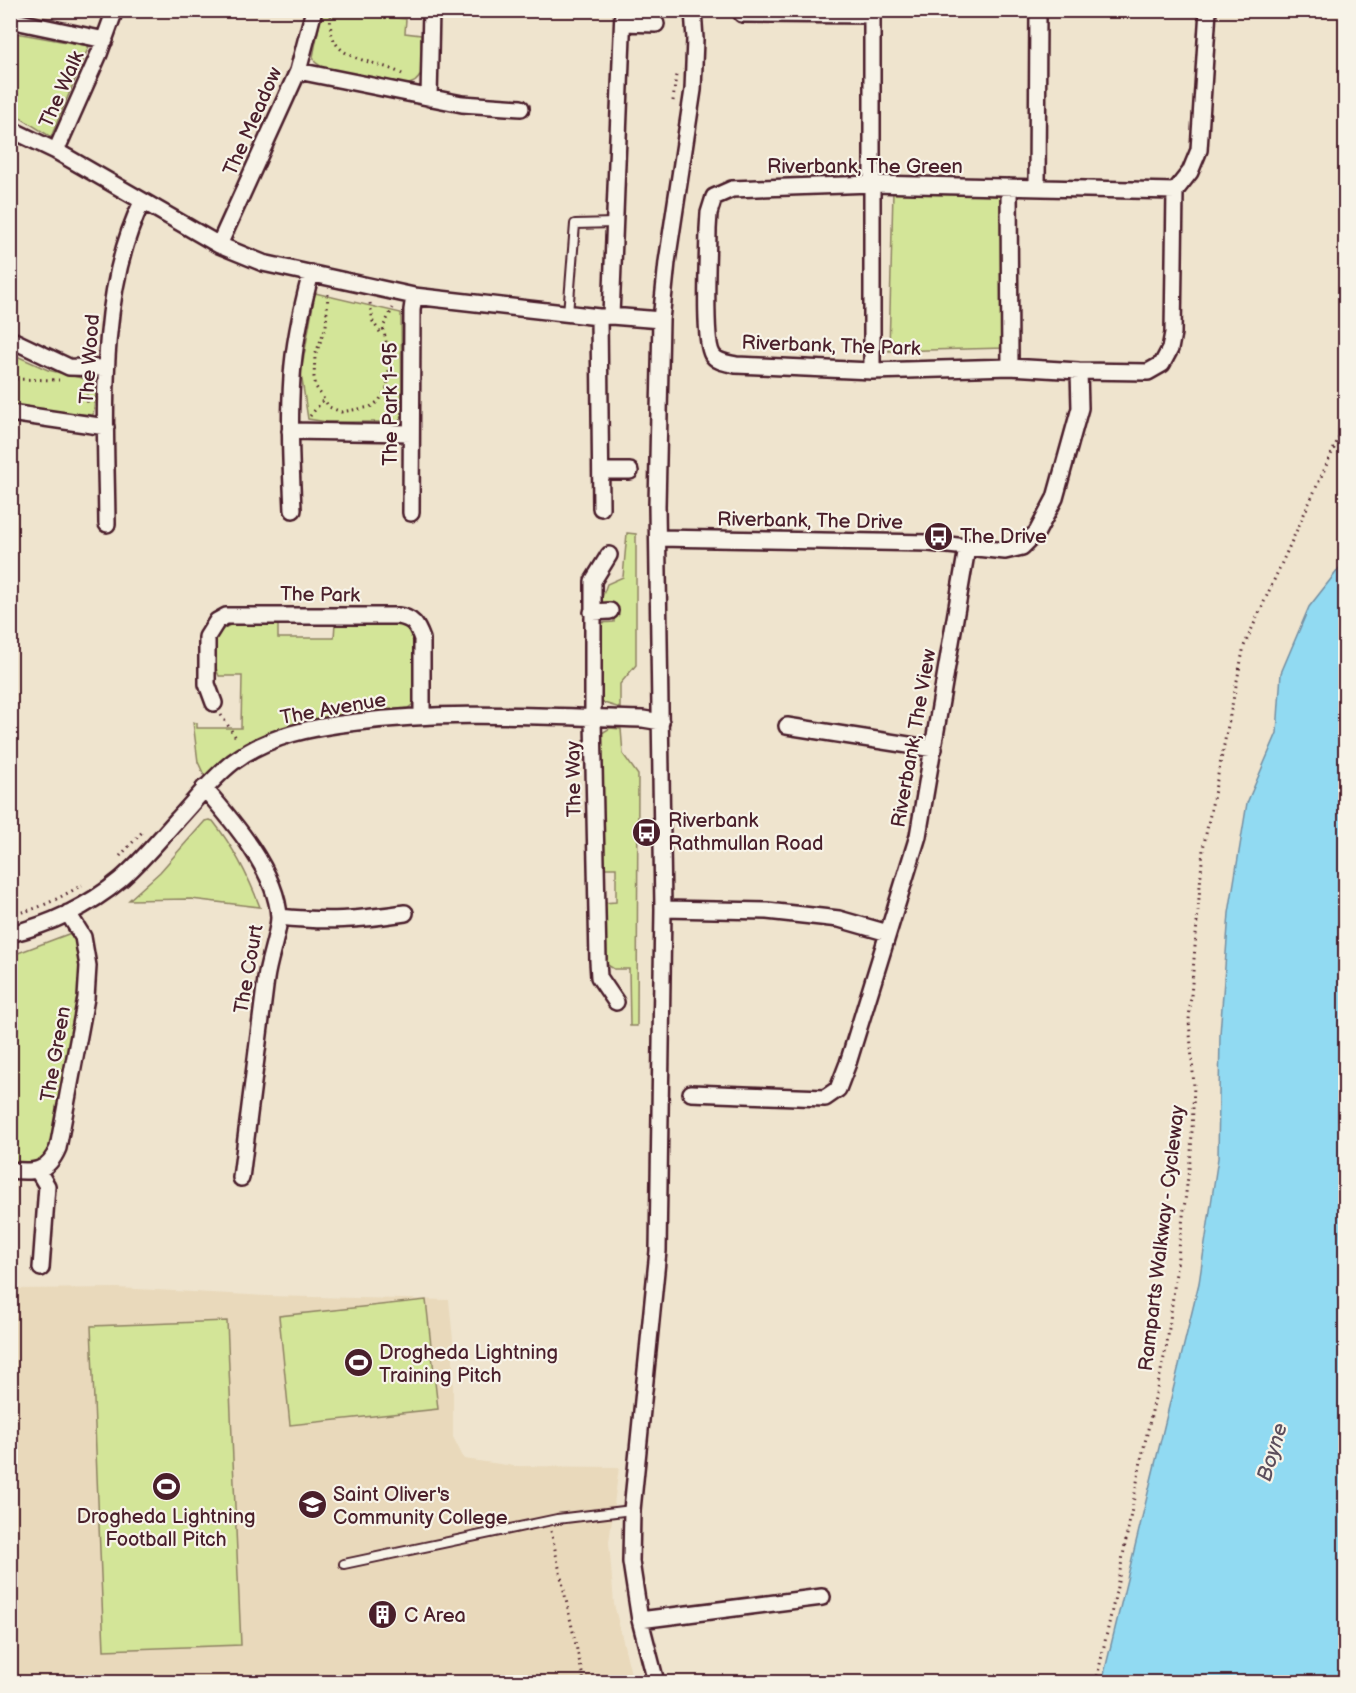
<svg xmlns="http://www.w3.org/2000/svg" width="1356" height="1693" font-family="'Balsamiq Sans',sans-serif">
	<rect width="100%" height="100%" fill="#efe4ce"/>
	<filter id="ink" filterUnits="userSpaceOnUse"><feTurbulence type="fractalNoise" baseFrequency=".0167" numOctaves="2"/><feDisplacementMap in="SourceGraphic" scale="12" xChannelSelector="R" yChannelSelector="G"/><feConvolveMatrix kernelMatrix="1 2 1 2 8 2 1 2 1" color-interpolation-filters="sRGB"/></filter>
	<g filter="url(#ink)">
		<path fill="#e9d9bb" d="M118 1288 266 1296 449 1300 453 1340V1437L464 1459 514 1466 619 1467 609 1542 614 1604 633 1682H11L10 1289Z"/>
		<path fill="#d3e598" stroke="#8e8262" stroke-width="1.5" d="M322 11 406 19 405 33 421 35V73C418 82 411 85 402 84L325 69 315 62 313 57Z
			M10 32 89 46 51 137 11 112Z
			M893 191 1002 194 1005 348 889 351Z
			M315 293 401 313 402 416 398 422H327L308 419 301 373Z
			M10 353 48 370 94 381 96 394 93 415 11 408Z
			M627 533 636 534V665L620 684V708L604 703 599 697V623L614 622V603H600L607 584 623 577Z
			M278 622V638H334L335 623 404 624 409 628 415 640 414 697 412 705 408 708C357 714 299 716 253 741 235 750 220 764 205 777L198 762 193 722 197 723V728H241L242 676H219C215 668 214 661 214 652 213 615 252 623 278 622Z
			M610 728 621 729 623 754 638 775 637 1026H630L629 969H614L606 964 603 903 616 902V868H603L601 740 602 733Z
			M209 820 213 821C234 848 248 875 260 907L191 899 129 900 160 872 205 821Z
			M71 933C82 951 81 968 81 988L53 1143C41 1167 35 1164 11 1163L10 956Z
			M426 1300 438 1409 290 1425 279 1316Z
			M227 1321 241 1645 104 1650 91 1326Z"/>
		<path fill="#91daf2" stroke="#758fa2" stroke-width="1.5" d="M1345 561V1682H1102L1199 1283 1218 1158 1220 1034 1229 913 1247 803 1277 733 1281 673 1309 607Z"/>
		<g fill="none" stroke-linecap="round" stroke-linejoin="round">
			<defs>
				<path id="lane" d="M568 314 575 224 614 223
					M344 1564 557 1519 632 1510"/>
				<path id="street" d="M872 10V371
					M742 14 872 15
					M10 20 105 40
					M623 23 656 24
					M298 71 462 104 521 108
					M429 98 431 10
					M10 129 56 151 219 245 263 263 414 296 599 317 611 316 661 320
					M56 151 99 54 115 10
					M872 184 1175 191 1173 333 1170 349 1162 364 1148 372 1079 371 1010 367 872 371 736 365C728 363 716 362 712 354 703 338 708 252 708 229L709 213 714 197 732 189Z
					M1009 187 1010 367
					M1037 188 1038 10
					M1175 191 1190 172 1199 150 1208 10
					M219 245 298 71 314 10
					M611 316 623 10
					M599 317 601 508
					M10 339 69 367 105 368
					M10 413 106 427
					M290 431 411 433
					M601 471H630
					M293 510C291 466 289 421 292 377 294 342 302 307 311 273
					M411 513 412 310 414 296
					M107 524C106 422 96 295 142 202
					M658 538 929 543 1005 551 1022 547 1037 532 1055 498 1080 408 1079 371
					M609 555 593 581V718L598 961 599 977 616 1002
					M592 612 610 611
					M214 703 207 684V637L217 621 226 616H398C413 618 417 625 422 639V715
					M787 726 934 749
					M204 788C232 820 277 872 279 917 279 932 268 961 266 979 258 1045 249 1112 241 1178
					M663 909 767 911 839 919 888 933
					M279 917C326 922 358 920 405 913
					M10 934C49 925 89 906 120 880 140 863 158 841 176 821 195 801 211 779 233 762 269 735 313 727 357 722 452 710 547 717 643 719L661 722
					M691 1093 825 1098 838 1089 848 1063 918 836 967 548
					M10 1170C34 1173 48 1172 58 1148L86 998 88 966 83 937 68 913
					M38 1171 47 1186 41 1268
					M640 1620 822 1597
					M656 1682 640 1620 631 1562 632 1510 658 1251 663 909 657 506 661 320 667 262 693 90 695 39 693 10"/>
			</defs>
			<use href="#lane" stroke="#4a1f2b" stroke-width="12"/>
			<use href="#street" stroke="#4a1f2b" stroke-width="20"/>
			<path stroke="#4a1f2b" stroke-width="3" stroke-dasharray="1.5 4.5" stroke-linecap="butt" d="M675 10 676 18
				M331 15C325 64 372 57 402 74
				M673 101 676 75
				M328 294 326 326 315 356 314 377 316 387 329 407 341 412 370 407 379 401 387 388 390 361 383 327 393 308
				M370 303 373 322 382 335
				M10 379 59 380
				M85 383 88 406
				M310 416 324 399
				M221 715 237 739
				M120 856 144 830
				M10 914C35 912 61 897 82 885
				M551 1531 584 1682
				M1096 1682 1116 1592 1142 1456 1167 1344 1191 1153 1194 1086 1189 1020 1203 849 1244 646 1346 422"/>
			<use href="#lane" stroke="#f7f3e8" stroke-width="8"/>
			<use href="#street" stroke="#f7f3e8" stroke-width="15"/>
		</g>
	</g>
	<defs>
		<symbol id="bus-disc" viewBox="-11 -11 22 22"><circle r="9.5" fill="#4a1f2b" stroke="#f7f3e8"/><path d="M-5-6H5V4H4V6H2V4H-2V6H-4V4H-5ZM-3.5-4V0h7V-4ZM-3.5 1.2v1.5H-2V1.2ZM2 1.2v1.5H3.5V1.2Z" fill="#fff"/></symbol>
		<symbol id="stadium-disc" viewBox="-11 -11 22 22"><circle r="9.5" fill="#4a1f2b" stroke="#f7f3e8"/><path d="M0-5a6.5 5 0 1 0 0 10a6.5 5 0 1 0 0-10ZM-3.5-1.8h7v3.6h-7Z" fill="#fff"/></symbol>
		<symbol id="school-disc" viewBox="-11 -11 22 22"><circle r="9.5" fill="#4a1f2b" stroke="#f7f3e8"/><path d="M0-5L7-2L0 1L-7-2ZM-4 1L0 2.5L4 1V4Q0 6-4 4Z" fill="#fff"/></symbol>
		<symbol id="building-disc" viewBox="-11 -11 22 22"><circle r="9.5" fill="#4a1f2b" stroke="#f7f3e8"/><path d="M-4-6H4V6H1V3H-1V6H-4ZM-2.5-4.3h1.7v1.8h-1.7ZM.8-4.3h1.7v1.8H.8ZM-2.5-1h1.7V.8h-1.7ZM.8-1h1.7V.8H.8Z" fill="#fff"/></symbol>
	</defs>
	<g fill-rule="evenodd">
		<use href="#bus-disc" x="922" y="520" width="33" height="33"/>
		<use href="#bus-disc" x="630" y="816" width="33" height="33"/>
		<use href="#stadium-disc" x="342" y="1346" width="33" height="33"/>
		<use href="#stadium-disc" x="150" y="1470" width="33" height="33"/>
		<use href="#school-disc" x="296" y="1488" width="33" height="33"/>
		<use href="#building-disc" x="366" y="1598" width="33" height="33"/>
	</g>
	<g text-anchor="middle" stroke-width="4.5" stroke-linejoin="round" paint-order="stroke">
		<g font-size="20" fill="#4a1f2b" stroke="#f7f3e8">
			<text transform="translate(61 89) rotate(-66)" y="7">The Walk</text>
			<text transform="translate(252 121) rotate(-66)" y="7">The Meadow</text>
			<text x="865" y="173">Riverbank, The Green</text>
			<text transform="translate(831 345) rotate(2)" y="7">Riverbank, The Park</text>
			<text transform="translate(89 359) rotate(-86)" y="7">The Wood</text>
			<text transform="translate(390 404) rotate(-90)" y="7">The Park 1-95</text>
			<text transform="translate(810 520) rotate(1)" y="7">Riverbank, The Drive</text>
			<text transform="translate(320 594) rotate(1)" y="7">The Park</text>
			<text transform="translate(333 708) rotate(-10)" y="7">The Avenue</text>
			<text transform="translate(913 738) rotate(-80)" y="7">Riverbank, The View</text>
			<text transform="translate(573 779) rotate(-91)" y="7">The Way</text>
			<text transform="translate(248 969) rotate(-80)" y="7">The Court</text>
			<text transform="translate(55 1054) rotate(-80)" y="7">The Green</text>
			<text transform="translate(1161 1238) rotate(-83)" y="7">Ramparts Walkway - Cycleway</text>
		</g>
		<g font-size="20" fill="#4a1f2b" stroke="#f7f3e8" text-anchor="start">
			<text x="960" y="543">The Drive</text>
			<text x="668" y="827">Riverbank<tspan x="668" dy="23">Rathmullan Road</tspan></text>
			<text x="379" y="1359">Drogheda Lightning<tspan x="379" dy="23">Training Pitch</tspan></text>
			<text x="333" y="1501">Saint Oliver's<tspan x="333" dy="23">Community College</tspan></text>
			<text x="166" y="1523" text-anchor="middle">Drogheda Lightning<tspan x="166" dy="23">Football Pitch</tspan></text>
			<text x="404" y="1622">C Area</text>
		</g>
		<g font-size="21" font-style="italic" fill="#5c4e5d" stroke="#f7f3e8">
			<text transform="translate(1272 1452) rotate(-73)" y="7">Boyne</text>
		</g>
	</g>
	<rect width="1356" height="1693" fill="none" stroke="#f7f3e8" stroke-width="36"/>
	<rect x="18" y="18" width="1320" height="1657" fill="none" stroke="#4a1f2b" stroke-width="2" filter="url(#ink)"/>
</svg>
